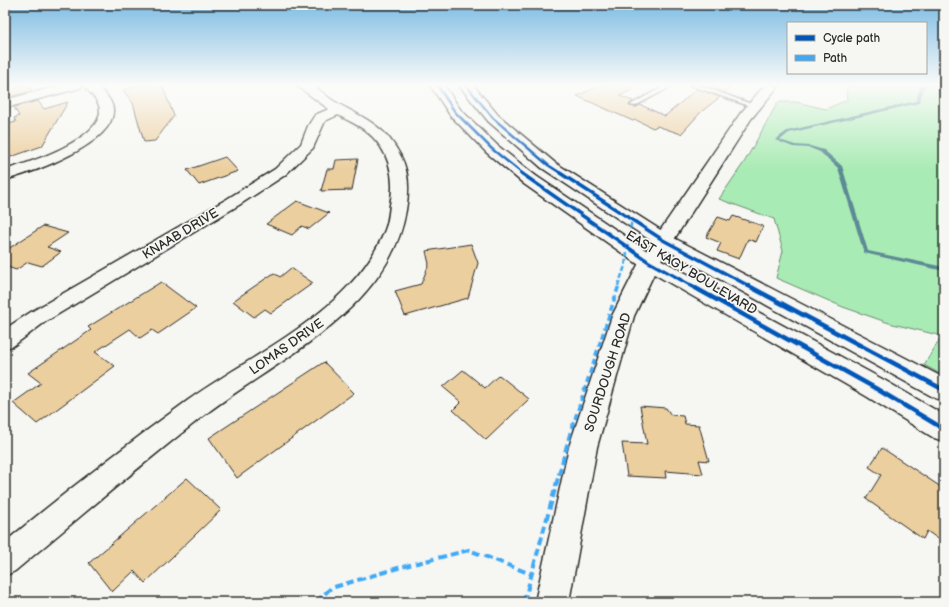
<svg xmlns="http://www.w3.org/2000/svg" width="949" height="607" font-family="'Balsamiq Sans',sans-serif">
	<rect width="100%" height="100%" fill="#f6f6f2"/>
	<filter id="ink" filterUnits="userSpaceOnUse"><feTurbulence type="fractalNoise" baseFrequency=".025" numOctaves="2"/><feDisplacementMap in="SourceGraphic" scale="8" xChannelSelector="R" yChannelSelector="G"/><feConvolveMatrix kernelMatrix="1 2 1 2 8 2 1 2 1" color-interpolation-filters="sRGB"/></filter>
	<g filter="url(#ink)">
		<path fill="#a9ebb4" stroke="#6a8b70" d="M846 85H944V376L924 365 942 336 889 323 843 307 776 278 783 251 774 219 719 199 745 161 778 102H796L826 109 847 100Z"/>
		<g fill="none" stroke-linecap="round" stroke-linejoin="round">
			<path fill="#5c8a95" fill-rule="evenodd" d="M921 85H925L919 103 789 133 780 140 795 145 810 146 824 150 842 166 868 251 944 267V271L864 253 838 168 820 152 810 148 793 147 775 140 787 131 916 101Z"/>
		</g>
		<path fill="#eccf9f" stroke="#2b2b2b" d="M5 85H28L32 91 9 97 5 90Z
			M139 85H162L174 116 155 141 144 142 133 103 123 90Z
			M601 85H641L620 96 633 101 629 105 630 106 636 107 641 105 665 116 697 89 720 97 701 112 681 134 657 126 653 128 636 120 633 121 577 96Z
			M703 85H733L724 93Z
			M38 101 44 109 68 102 42 146 5 159V125L16 122 14 118 19 116 14 107Z
			M225 157 238 171 199 185 187 170Z
			M358 159 352 190 321 191 327 169H334L336 160Z
			M297 201 329 213 309 229 302 226 292 235 266 224Z
			M733 216 763 226 756 242 748 239 739 259 717 251 721 243 706 237 718 217 730 221Z
			M43 226 68 233 47 247 61 252 42 266 28 262 16 270 5 266V251Z
			M471 244 478 263 468 298 405 316 395 291 421 284 429 264 426 251Z
			M291 268 313 283 271 313 265 309 254 317 233 301 274 273 280 277Z
			M161 282 196 308 158 334 152 330 140 338 130 329 95 352 115 366 37 424 13 403 41 383 28 373 91 330 88 327Z
			M324 362 354 393 237 478 209 438Z
			M463 370 485 388 499 375 529 399 486 440 453 410 461 402 443 387Z
			M640 406 666 408 671 415 683 416 685 424 699 425 709 461 699 460 703 474 665 471 666 478 627 476 622 443 647 444Z
			M882 448 944 489V543L927 531 923 539 866 499 881 475 869 467Z
			M187 478 221 510 145 583 134 571 112 592 89 563Z"/>
		<g fill="none" stroke-linecap="round" stroke-linejoin="round">
			<defs>
				<path id="service" d="M666 85H674L635 106 630 105Z
					M690 85H699L757 106 752 107Z"/>
				<path id="minor" d="M62 85H82L80 88 5 108V100Z
					M84 85H97C103 91 113 101 113 110 115 144 31 173 5 180V170C28 163 100 140 100 111 100 100 89 93 84 85Z
					M296 85C300 85 307 84 311 85 318 88 325 95 332 100 351 112 374 120 389 138 408 162 411 181 406 210 390 312 271 362 198 420 136 469 76 520 15 571L5 576V542C64 493 125 446 187 401 253 353 354 311 385 230 388 223 389 214 390 205 396 177 389 149 366 131 357 124 347 120 338 115L325 121 313 148 285 175 239 205 45 322 13 346 5 348V329L31 312 227 199 275 169 301 144 308 126 315 115 329 109Z"/>
				<path id="tertiary" d="M765 85H779L751 119 659 263 634 316 597 447 569 602H535L569 447 612 316 642 257 740 114Z"/>
				<path id="secondary" d="M430 85H444L460 109 498 146 536 176 656 257 884 380 944 415V441L934 438 866 396 642 267 524 184 486 152 450 115Z
					M459 85H473L498 115 554 162 670 236 944 378V401L935 398 656 244 542 168 488 121Z"/>
			</defs>
			<use href="#service" stroke="#2b2b2b" stroke-width="3"/>
			<use href="#minor" stroke="#2b2b2b" stroke-width="3"/>
			<use href="#tertiary" stroke="#2b2b2b" stroke-width="3"/>
			<use href="#secondary" stroke="#2b2b2b" stroke-width="3"/>
			<use href="#service" fill="#f6f6f2" fill-rule="evenodd"/>
			<use href="#minor" fill="#f6f6f2" fill-rule="evenodd"/>
			<use href="#tertiary" fill="#f6f6f2" fill-rule="evenodd"/>
			<use href="#secondary" fill="#f6f6f2" fill-rule="evenodd"/>
			<path stroke="#3fa9f5" stroke-width="2.5" stroke-dasharray="5 2.5" stroke-linecap="butt" d="M618 286 625 266 632 218"/>
			<path stroke="#3fa9f5" stroke-width="3.5" stroke-dasharray="6 3.5" stroke-linecap="butt" d="M572 428 619 285"/>
			<path stroke="#3fa9f5" stroke-width="4" stroke-dasharray="8 4" stroke-linecap="butt" d="M316 602 331 588 398 568 469 550 531 574
				M524 602 572 427"/>
			<defs>
				<path id="cycleway-far3" d="M437 85 455 112 492 149 523 174
					M466 85 493 118 548 165 562 174"/>
				<path id="cycleway-far2" d="M521 173 649 262 692 286
					M560 173 663 240 749 286"/>
				<path id="cycleway-far1" d="M690 285 875 388 942 428
					M747 285 944 390"/>
				<path id="cycleway" d="M940 427 944 429"/>
			</defs>
			<use href="#cycleway-far3" stroke="#f6f6f2" stroke-width="4"/>
			<use href="#cycleway-far2" stroke="#f6f6f2" stroke-width="5.5"/>
			<use href="#cycleway-far1" stroke="#f6f6f2" stroke-width="7"/>
			<use href="#cycleway" stroke="#f6f6f2" stroke-width="8"/>
			<use href="#cycleway-far3" stroke="#0057b8" stroke-width="2.5"/>
			<use href="#cycleway-far2" stroke="#0057b8" stroke-width="3.5"/>
			<use href="#cycleway-far1" stroke="#0057b8" stroke-width="4.5"/>
			<use href="#cycleway" stroke="#0057b8" stroke-width="5.5"/>
		</g>
	</g>
	<linearGradient id="sky" x2="0" y2="1"><stop stop-color="#7dbce3"/><stop offset="0.5" stop-color="#fbfbf9"/><stop offset="1" stop-color="#fbfbf9" stop-opacity="0"/></linearGradient>
	<rect width="949" height="170" fill="url(#sky)"/>
	<g text-anchor="middle" stroke-width="3.5" stroke-linejoin="round" paint-order="stroke">
		<g font-size="13" fill="#2b2b2b" stroke="#f6f6f2">
			<text transform="translate(180 233) rotate(-31)" y="5">KNAAB DRIVE</text>
			<text transform="translate(692 272) rotate(31)" y="5">EAST KAGY BOULEVARD</text>
			<text transform="translate(286 346) rotate(-35)" y="5">LOMAS DRIVE</text>
			<text transform="translate(607 372) rotate(-72)" y="5">SOURDOUGH ROAD</text>
		</g>
	</g>
	<rect width="949" height="607" fill="none" stroke="#f6f6f2" stroke-width="20"/>
	<rect x="10" y="10" width="929" height="587" fill="none" stroke="#2b2b2b" stroke-width="1.5" filter="url(#ink)"/>
	<rect x="787" y="22" width="140" height="52" fill="#f6f6f2" stroke="#a5a5a2"/>
	<rect x="795" y="35" width="20" height="6" fill="#0057b8" stroke="#a5a5a2"/>
	<text x="823" y="42" font-size="12" fill="#2b2b2b">Cycle path</text>
	<rect x="795" y="55" width="20" height="6" fill="#3fa9f5" stroke="#a5a5a2"/>
	<text x="823" y="62" font-size="12" fill="#2b2b2b">Path</text>
</svg>
